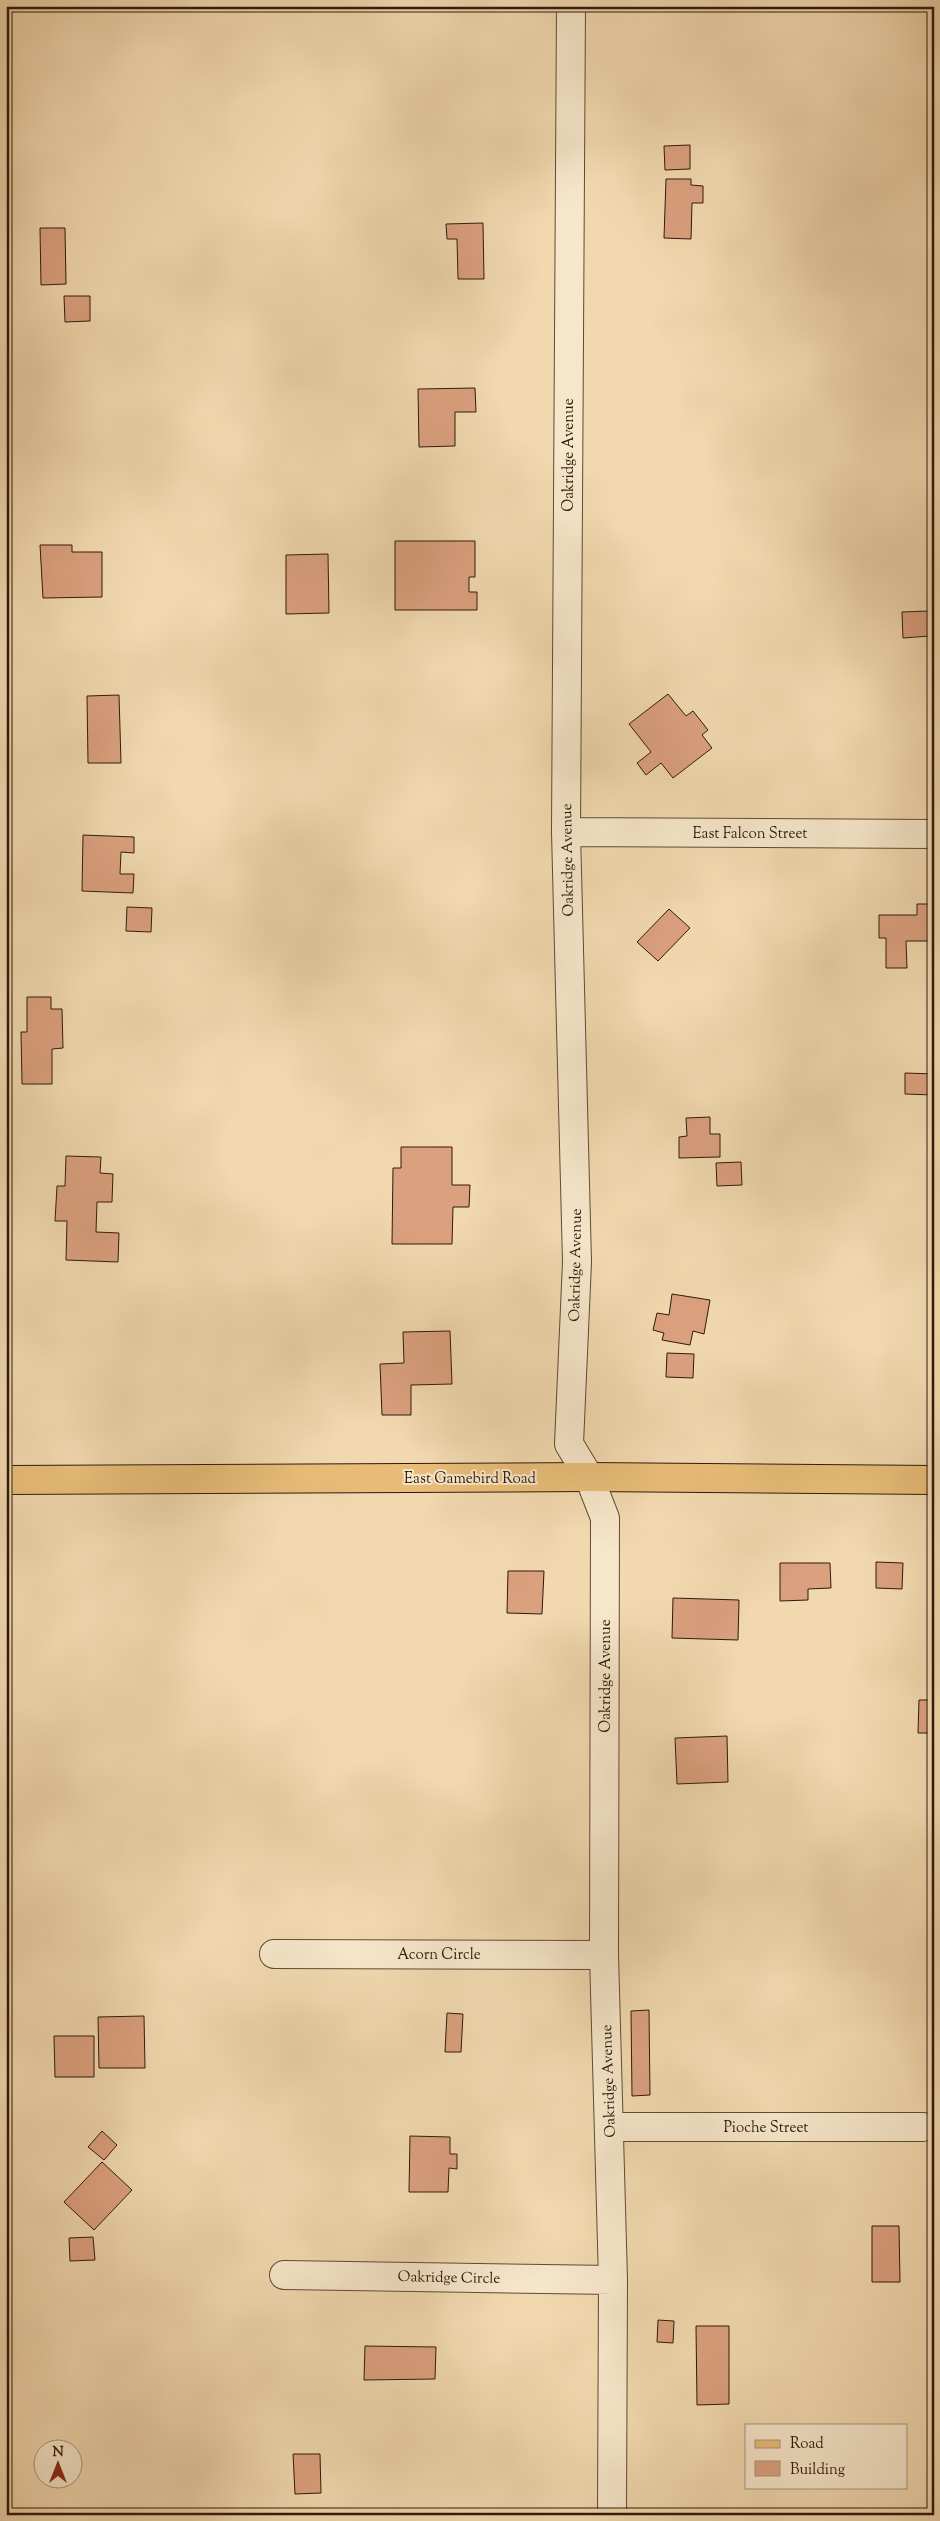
<svg xmlns="http://www.w3.org/2000/svg" width="940" height="2521" font-family="'Sorts Mill Goudy',serif">
	<rect width="100%" height="100%" fill="#f1d8ae"/>
	<filter id="stains"><feTurbulence type="fractalNoise" baseFrequency=".004" numOctaves="4"/><feColorMatrix values="0 0 0 0 .2 0 0 0 0 .09 0 0 0 0 .02 0 0 0 .5 -.17"/></filter>
	<radialGradient id="worn" r=".72"><stop offset=".6" stop-color="#630" stop-opacity="0"/><stop offset="1" stop-color="#630" stop-opacity=".3"/></radialGradient>
	<path fill="#dba07e" stroke="#2f1a0d" d="M690 145V169L665 170 664 146Z
		M666 179H691V185L703 186V203H692L691 239 664 238Z
		M483 223 484 279H458L457 239H447L446 224Z
		M40 228H65L66 284 41 285Z
		M64 296H90V321L65 322Z
		M475 388 476 412H455V446L419 447 418 389Z
		M395 541H475V577H469V592H477V610H395Z
		M40 545H72V552H102V597L43 598Z
		M328 554 329 613 286 614V555Z
		M929 611 930 636 903 638 902 612Z
		M668 694 686 716 693 711 708 730 702 735 712 748 673 778 661 763 646 775 637 763 651 752 629 724Z
		M119 695 121 763H88L87 696Z
		M83 835 134 837V853L121 852 120 874H134L133 893 82 891Z
		M917 904H934V941H906L907 968H886V938H879V915H917Z
		M127 907 152 908 151 932 126 931Z
		M669 909 690 928 658 961 637 942Z
		M27 997H51V1009H62L63 1048 52 1049V1084H22L21 1032H27Z
		M905 1073 934 1074V1095L905 1094Z
		M710 1117V1134H720V1157L679 1158V1137L687 1136 686 1118Z
		M401 1147H452V1185H470L469 1207H453L452 1244H392L393 1168H401Z
		M66 1156 101 1157 100 1173 113 1174 112 1202H97L96 1232 119 1233 118 1262 66 1260 67 1221H55L57 1186H65Z
		M741 1162 742 1185 717 1186 716 1163Z
		M672 1294 710 1300 704 1334 693 1331 690 1345 662 1340 664 1333 653 1330 657 1313 669 1315Z
		M450 1331 452 1384 411 1385V1415H382L380 1364 404 1363 403 1332Z
		M667 1353 694 1354 693 1378 666 1377Z
		M876 1562 903 1563 902 1589 876 1588Z
		M780 1563H830L831 1588 808 1589V1600L780 1601Z
		M508 1571H544L542 1614 507 1613Z
		M673 1598 739 1600 738 1640 672 1638Z
		M919 1700H934V1733H918Z
		M727 1736 728 1782 677 1784 675 1738Z
		M649 2010 650 2095 632 2096 631 2011Z
		M447 2013 463 2014 461 2052H445Z
		M144 2016 145 2068H99L98 2017Z
		M54 2036H94V2077H55Z
		M6 2127H9L10 2157H6Z
		M102 2131 117 2145 104 2160 88 2147Z
		M410 2136 450 2137V2154H457V2169L449 2168 448 2192H409Z
		M102 2162 132 2190 94 2230 64 2202Z
		M872 2226H899L900 2282H872Z
		M93 2237 95 2260 70 2261 69 2238Z
		M658 2320 674 2321 673 2343 657 2342Z
		M696 2326H729V2404L697 2405Z
		M365 2346 436 2347 435 2379 364 2380Z
		M293 2454H320L321 2493 295 2494Z
		M382 2513H423V2515H382Z"/>
	<g fill="none" stroke-linecap="round" stroke-linejoin="round">
		<defs>
			<path id="minor" d="M571 6 566 832 577 1262 569 1444 589 1477 605 1518 604 1955 613 2280 612 2515
				M566 832 934 834
				M274 1954 604 1955
				M610 2127H923
				M284 2275 613 2280"/>
			<path id="major" d="M6 1480 589 1477 934 1480"/>
		</defs>
		<use href="#minor" stroke="#604a35" stroke-width="30"/>
		<use href="#major" stroke="#2f1a0d" stroke-width="30"/>
		<use href="#minor" stroke="#f6e6ca" stroke-width="28"/>
		<use href="#major" stroke="#e8bc77" stroke-width="28"/>
	</g>
	<g text-anchor="middle" stroke-width="4" stroke-linejoin="round" paint-order="stroke">
		<g font-size="15" fill="#2f1a0d" stroke="#f6e6ca">
			<text transform="translate(568 455) rotate(-90)" y="5">Oakridge Avenue</text>
			<text x="750" y="838">East Falcon Street</text>
			<text transform="translate(567 860) rotate(-91)" y="5">Oakridge Avenue</text>
			<text transform="translate(575 1265) rotate(-89)" y="5">Oakridge Avenue</text>
			<text x="470" y="1483">East Gamebird Road</text>
			<text transform="translate(605 1676) rotate(-90)" y="5">Oakridge Avenue</text>
			<text x="439" y="1959">Acorn Circle</text>
			<text transform="translate(608 2081) rotate(-92)" y="5">Oakridge Avenue</text>
			<text x="766" y="2132">Pioche Street</text>
			<text transform="translate(449 2277) rotate(1)" y="5">Oakridge Circle</text>
		</g>
	</g>
	<rect width="940" height="2521" fill="none" stroke="#f1d8ae" stroke-width="25"/>
	<rect x="8" y="8" width="925" height="2506" fill="none" stroke="#2f1a0d" stroke-width="2.5"/>
	<rect x="12" y="12" width="915" height="2496" fill="none" stroke="#2f1a0d"/>
	<rect x="745" y="2424" width="162" height="65" fill="#f6e6ca" stroke="#a6947e"/>
	<rect x="755" y="2440" width="25" height="8" fill="#e8bc77" stroke="#a6947e"/>
	<text x="790" y="2448" font-size="15" fill="#2f1a0d">Road</text>
	<rect x="755" y="2461" width="25" height="15" fill="#dba07e" stroke="#a6947e"/>
	<text x="790" y="2474" font-size="15" fill="#2f1a0d">Building</text>
	<g transform="translate(58 2464)"><circle r="24" fill="#f6e6ca" stroke="#a6947e"/>
	<path d="M0-4L9 19L0 12L-9 19Z" fill="#8f2418"/>
	<text y="-8" font-size="14" font-weight="bold" text-anchor="middle" fill="#2f1a0d">N</text>
	</g>
	<rect width="100%" height="100%" filter="url(#stains)"/>
	<rect width="100%" height="100%" fill="url(#worn)"/>
</svg>
